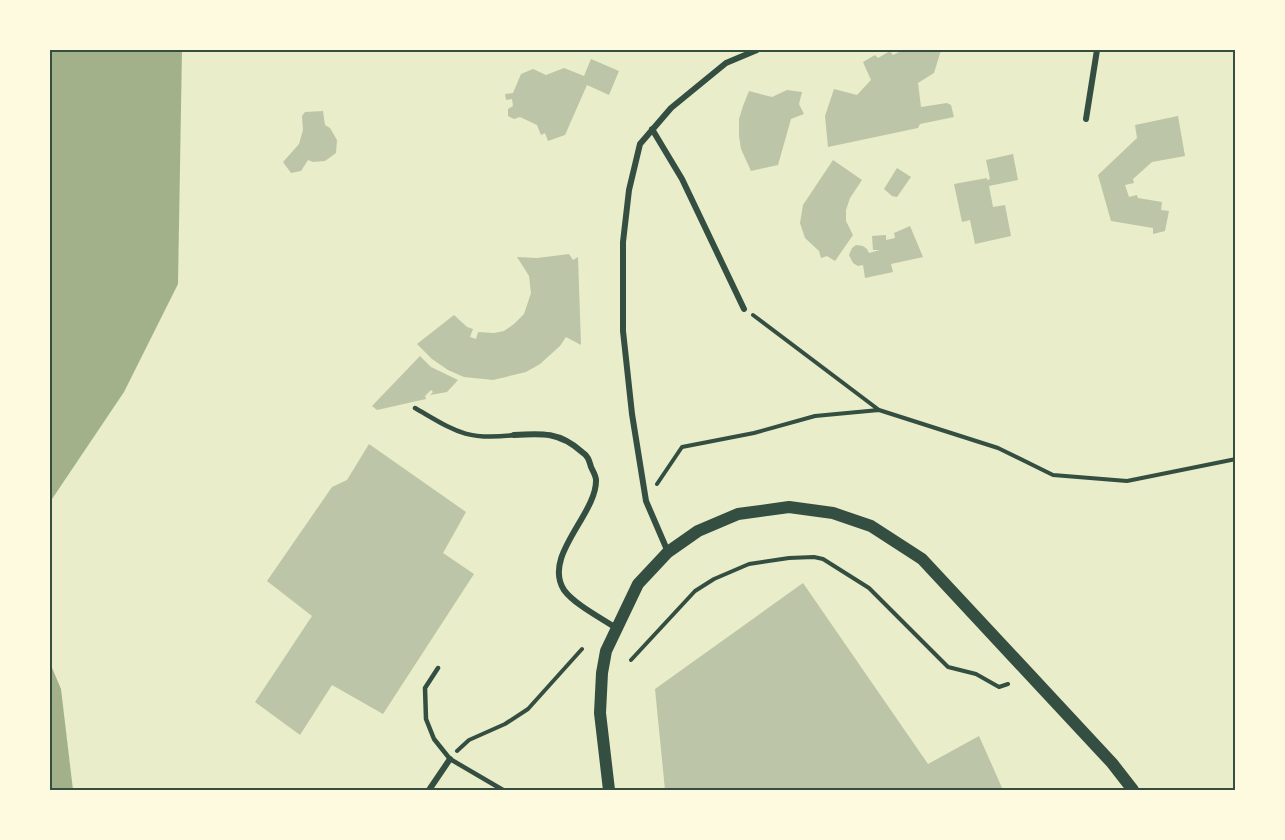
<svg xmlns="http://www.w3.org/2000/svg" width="1285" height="840" font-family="'Fira Sans',sans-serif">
	<rect width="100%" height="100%" fill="#e9edc9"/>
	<path fill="#a3b18a" d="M50 50H182L178 284 124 392 50 502Z
		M50 663 61 689 73 790H50Z"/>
	<path fill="#bcc5a7" d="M903 50H941L934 73 918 83 921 107 947 103 951 105 954 117 920 124 918 128 828 147 825 116 834 89 857 95 871 80 863 62 875 55 878 58 890 51 893 55Z
		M591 59 619 71 609 95 587 85 565 135 548 141 545 133 541 135 537 125 520 117 514 119 508 116V109L513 106 512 99 506 100 505 94 513 93 521 74 533 69 546 75 564 68 584 76Z
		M787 90 802 92 799 104 804 114 791 119 778 165 751 171 741 149 739 136V119L743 106 749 91 772 97Z
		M323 111 325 125 330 128 337 140 336 153 325 161 313 162 308 160 301 171 291 173 283 162 299 144 303 130 302 116 305 112Z
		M1178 116 1185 156 1152 162 1133 179 1134 183 1125 185 1129 197 1137 195 1138 198 1162 202 1161 210 1169 211 1165 231 1153 234V228L1111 221 1098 175 1137 138 1135 125Z
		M1013 154 1018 180 989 186 993 207 1005 205 1011 236 975 244 970 220 962 222 954 184 987 178V180L990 179 986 160Z
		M833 160 862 180 850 198 846 210V221L853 235 835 261 827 256 821 258 819 251 805 238 800 223 803 205Z
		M897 168 911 177 897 197 892 196 884 189Z
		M910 226 923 257 891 264 893 272 865 278 863 265 858 266 853 263 849 255 852 248 856 245 863 246 867 249 869 253 880 250H873L872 236 886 235V240L895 238 894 233Z
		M569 254 573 260 578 257 581 345 566 337 560 346 540 364 526 372 493 380 464 377 448 370 432 359 417 344 454 315 467 327 473 329 470 337 476 339 478 332 494 333 504 331 514 324 524 314 531 293 529 276 517 257 537 258Z
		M420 356 431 367 458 380 447 392 430 395 433 392 431 390 425 396 426 399 377 410 372 406Z
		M369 444 466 512 443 553 474 574 383 714 332 685 300 735 255 702 312 616 267 581 332 487 347 480Z
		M803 583 928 764 979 736 1003 790H665L655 689Z"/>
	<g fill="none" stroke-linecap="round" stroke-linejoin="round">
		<path stroke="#344e41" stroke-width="4" d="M753 315 879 410
			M657 484 682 447 754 433 815 416 879 410 998 448 1053 475 1127 481 1236 459
			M631 660 695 591 714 579 749 564 789 558 814 557 823 559 869 588 948 667 976 674 999 687 1008 684
			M457 751 469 740 505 724 528 709 582 649"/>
		<path stroke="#344e41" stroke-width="4.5" d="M415 408C455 431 466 441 514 435
			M438 668 425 688 426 719 434 739 450 759 503 790"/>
		<path stroke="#344e41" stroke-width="6" d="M1086 119 1097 50
			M652 129 682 179 744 309
			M514 435C542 433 560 432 582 452 588 456 589 460 591 467 593 471 596 476 596 480 597 514 542 556 564 590 574 604 601 618 616 628
			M668 552 646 501 632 414 623 331V242L629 190 640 144 671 108 726 63 757 50
			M429 790 450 759"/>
		<path stroke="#344e41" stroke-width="12" d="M609 790 600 713 602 673 606 651 638 584 668 552 698 531 738 514 789 507 833 513 871 526 922 559 1112 763 1133 790"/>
	</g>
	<rect width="1285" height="840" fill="none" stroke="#fefae0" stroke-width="102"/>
	<rect x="51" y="51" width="1183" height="738" fill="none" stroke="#344e41" stroke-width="2"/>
</svg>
